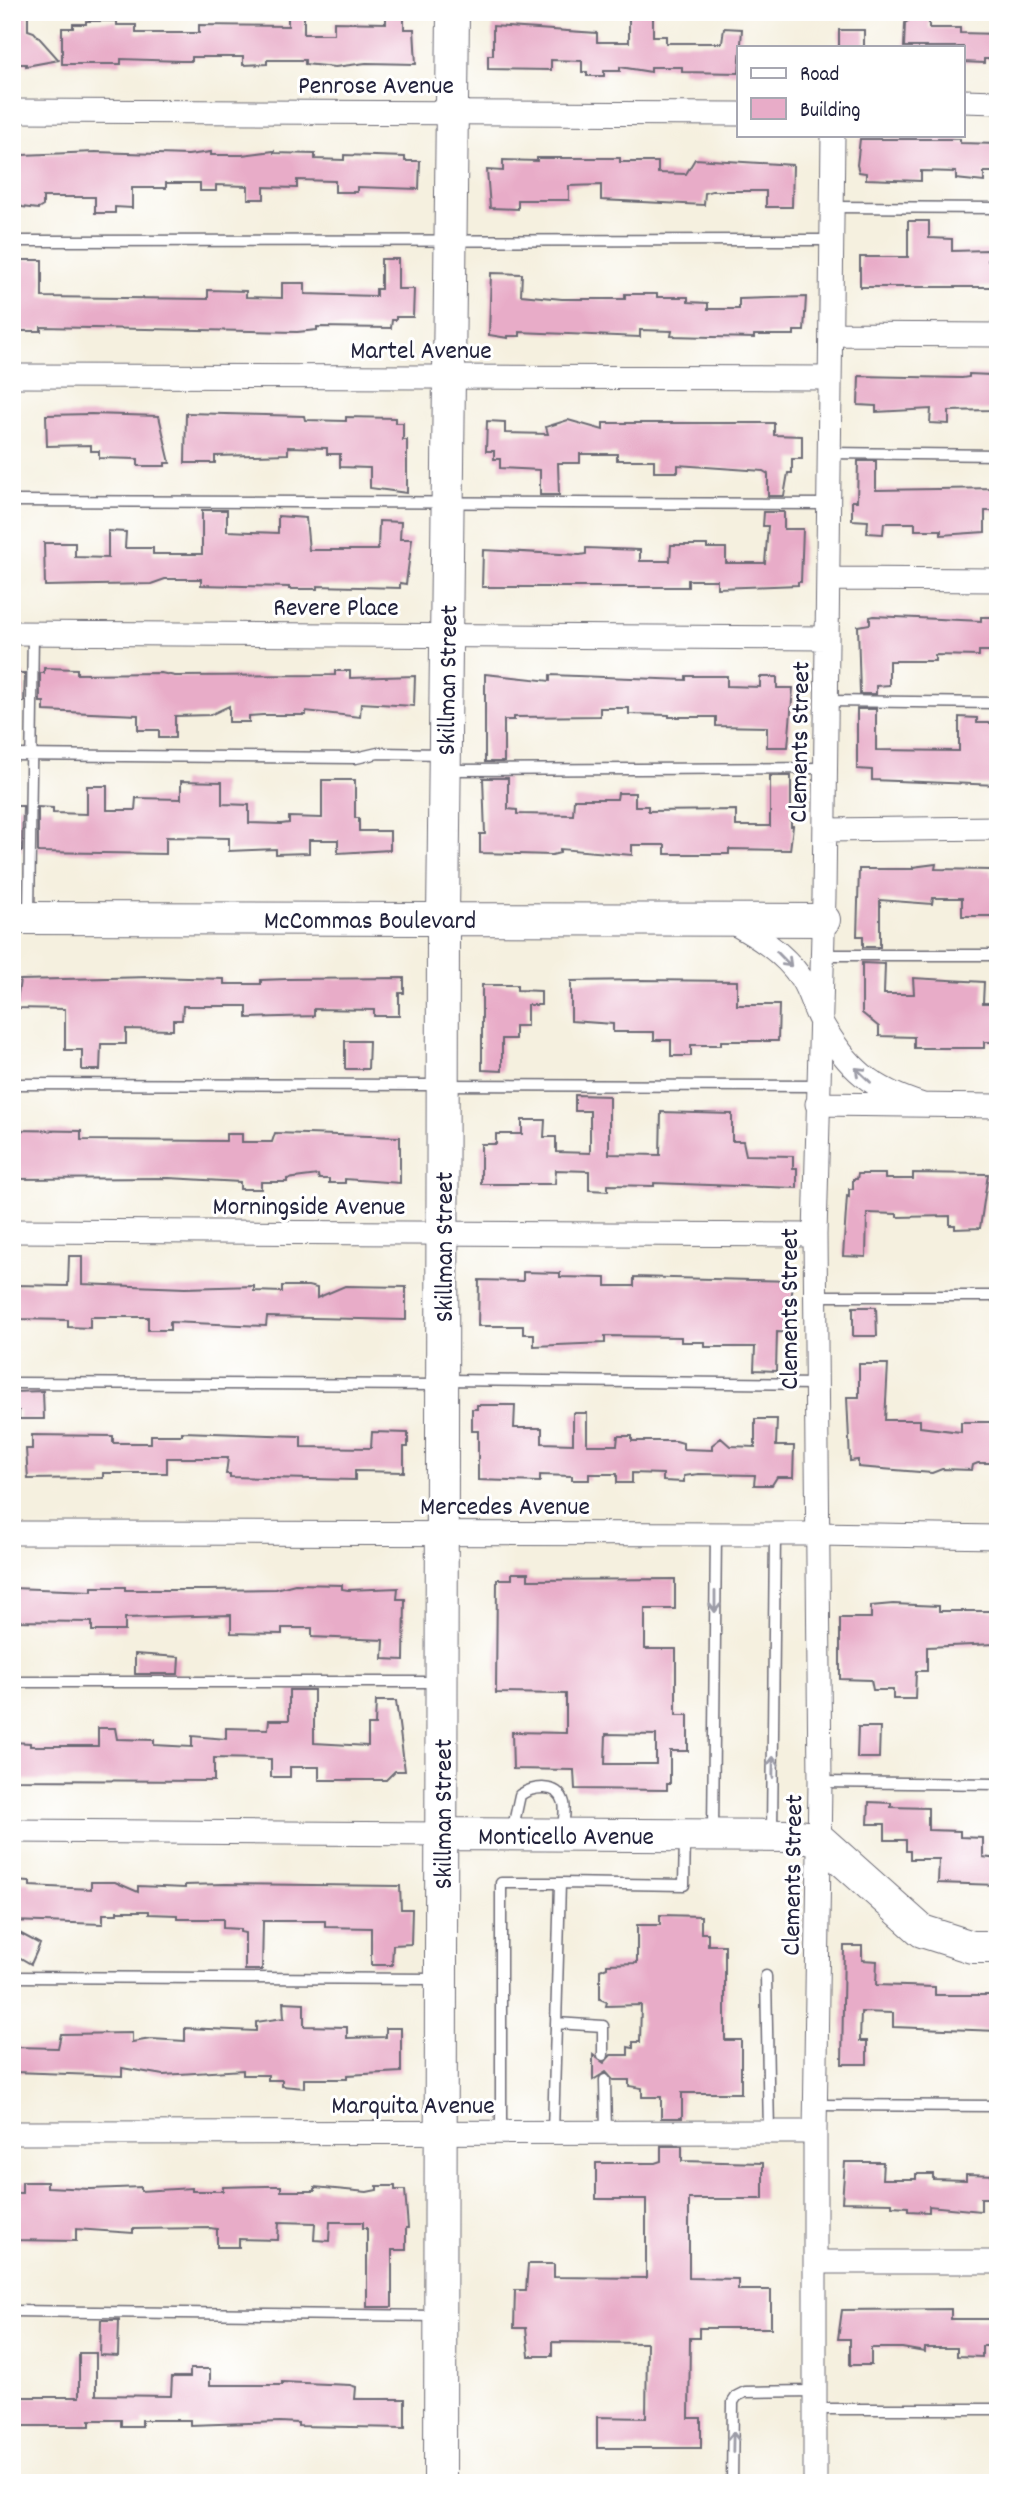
<svg xmlns="http://www.w3.org/2000/svg" width="1010" height="2495" font-family="Dekko,sans-serif">
	<rect width="100%" height="100%" fill="#fff"/>
	<filter id="ink" filterUnits="userSpaceOnUse"><feTurbulence type="fractalNoise" baseFrequency=".0143" numOctaves="2"/><feDisplacementMap in="SourceGraphic" scale="14" xChannelSelector="R" yChannelSelector="G"/><feConvolveMatrix kernelMatrix="1 2 1 2 8 2 1 2 1" color-interpolation-filters="sRGB"/></filter>
	<filter id="wash" filterUnits="userSpaceOnUse"><feTurbulence type="fractalNoise" baseFrequency=".00686" numOctaves="4" result="noise"/><feDisplacementMap in="SourceGraphic" scale="28" xChannelSelector="R" yChannelSelector="G"/><feGaussianBlur stdDeviation="1.57" result="paint"/><feColorMatrix in="noise" values="0 0 0 0 0 0 0 0 0 0 0 0 0 0 0 0 0 1.4 0 .05"/><feComposite in="paint" operator="in"/></filter>
	<g filter="url(#wash)">
		<rect width="100%" height="100%" fill="#f5f0df"/>
		<g id="blocks">
			<path fill="#e8acc8" fill-rule="evenodd" d="M13 12H28V30L34 32 59 60 26 66V64H13Z
				M386 12H404V29H414L416 64 366 63 335 67 305 64V60H267V64L243 65V57H192V61H181L121 59V64H62V28H73V24H86V21H117V25H136V33H199V25L288 26V15H304V34H334V22L386 23Z
				M629 12H653V36H666V43H722L724 28 742 29 739 73 682 72V67H651V72L620 67V71H604V76H587V72H582V61L551 60V70L488 69V55H493V26L597 33V42H629Z
				M911 19H929V28H960V33L998 34V59H984V63L963 62V47H904L905 23Z
				M839 30H864V47H839Z
				M860 139H960V143L998 144V172H984V182L956 179V172L921 171V181L866 179V173L859 172 857 165Z
				M274 151V153L315 154V159L344 160V155L405 157V161H420L419 189 357 187V192H335V181L297 180V188L264 187V199H248V186L216 185V191H200V183H166V188H132V208L115 207V213H95V197H43V206L38 209 22 207 12 196V164H16V157L22 155 95 152 188 155 211 152V155H242Z
				M537 158H620V162H658V173L686 174 695 159 793 165 792 207H766V191H712L705 193 704 205 601 200V185L569 186V200H518V209L490 208 487 170 503 171V160L537 161Z
				M908 221H929V238L952 239V251L988 250V261H998V282H992V287H860V257H908Z
				M381 259H398V289H414L413 317H396V320H392L391 328 317 327V330L297 332 41 327V331H12V281H19V260H42V297L208 299V290L246 291V297L282 298V283H305V294L376 296V289H381Z
				M491 273 522 274 521 295 562 299H625V294H657V297H688V302L708 303V309H739V299L806 297 804 331H794V335H754V338L671 336 672 331 640 330V337L520 332V336H508V338L489 335Z
				M969 374 991 375V387H998V406L990 405V410L949 411V424L930 423 931 409 876 412V406L858 405 859 376 962 378 969 377Z
				M186 413 304 416 305 420 346 421V417L395 418V423H403V440H407V493L370 488V468L340 467V454H327V448L288 447V454L215 456V463H185Z
				M91 414 159 416 170 463H165V466H138V459L99 458V451H91V445L47 446 46 415Z
				M568 420 603 430V423H774V435L802 436V459H792V473H788L784 496H768V474L763 471 678 465V472H654V460H617V454H580V463H558L559 495H540V470L500 468V459H494V451H486L487 421 505 422V433L548 434 546 427Z
				M858 461H876V490L998 488V511H985V532L941 535V530H915V523H884L883 534 867 533 868 521 852 520V501H857Z
				M202 510H227V531L278 533V516L306 518 309 550H378L379 521 401 522 400 539H412L406 584 400 583V588L317 586V589H289V587L201 585V579H165L151 584 45 586 44 543H75V557L108 558V531L126 532 125 548H153V554H202Z
				M764 512H784V529H803L801 582H798V585L717 588V580H688V587H482L483 550 580 555 586 554V548L640 550V561H670L671 545H707V548H726V563H765L768 526H763Z
				M874 616 981 621V617H998V651H979V656L935 655V661H889V685L876 686V694H860L858 626 870 624V617Z
				M44 668 77 669V674L161 673 175 676 335 675V671H350V678L415 676 414 706 361 703 360 717 306 711V715H263L249 716V722H229V706L210 715 175 716V738H159V730H138V715L44 711V702H40V673H44Z
				M12 673H25L24 702H12Z
				M485 674 550 681V675L686 680V676H727V686L760 687V677H777V688H793L788 747H767V727L716 726V717H669V715L629 714V708H600V716L514 717V720H504V762H485Z
				M857 709H876V750L959 751V717L977 718V723H998V785L872 780V770L857 769Z
				M770 776H791V826H793L790 850 729 849V854H665V845H632V855L560 849V853L552 855 480 853V834H485L483 778H508V809L517 810V814L573 815 574 799H617L618 793H635V806H648V811L736 810V826H770Z
				M322 780H355V818H359V831H390V850L338 853V840H309V853L276 854V849L229 851V838L166 837V854L38 852V807L53 808V813L87 814V786H107V810H135L136 798 181 799V781L222 782V804L249 805V823L281 824 289 823V817L322 818Z
				M12 806H23L22 851H12Z
				M936 864 935 869 991 870V876H998L995 916H962V898H933L932 904 880 900V947H863V936H857L859 869H913V867Z
				M862 963 885 964 884 994H914L913 978 984 982 983 1003H998V1042H984V1048H914V1037L879 1036V1027L862 1013Z
				M152 977 224 979V984H261V980L287 979 404 978V993H399V1016H374V1010L314 1009V1016L247 1018V1006H183L182 1020H173V1030L126 1029V1044H101L100 1070H82V1050H65V1009L16 1008 20 980Z
				M640 980 737 981V1005H779L778 1041H721V1045H691V1056H671V1040H654V1032H613V1024L571 1021V981Z
				M482 985H517V990L541 991V1005H527V1026H515V1039H502V1071L482 1070Z
				M345 1041H369L368 1069H345Z
				M575 1095 609 1096V1154L660 1155 661 1112 732 1114V1141H743L746 1155 793 1156V1168H797V1188L654 1183V1186L608 1185V1191L589 1190V1171L556 1170 555 1184H481V1144H496V1134H522V1120H545L544 1137H556V1152L590 1153V1111H575Z
				M12 1130 81 1131V1140L226 1141V1134H242V1142H272L275 1133 400 1137V1183L345 1179V1183H329V1179H319L318 1175 287 1179V1182H261V1189H240V1182L169 1178 12 1179Z
				M913 1173 988 1174 980 1228 955 1229V1225H950V1216L897 1217V1214L867 1213 866 1257 843 1256 847 1196 849 1197V1189H853V1179H857L858 1174H885V1179H913Z
				M69 1256H82V1284L185 1288 254 1286V1291L282 1292V1286H308L317 1288V1298L345 1286 406 1287V1320L267 1317 266 1326 170 1322V1330H148V1317H90V1328L68 1327V1320L15 1319 16 1285 68 1286Z
				M523 1272 560 1273V1277L606 1278V1286H634V1277L792 1281V1333L777 1332 776 1371 754 1370 755 1347H705V1342H681V1337L605 1336V1343L534 1346V1334H523V1326H478L479 1280 523 1281Z
				M853 1307H876L877 1336H853Z
				M859 1364H888L885 1420H920V1427L961 1432V1422H995V1463H978L973 1465 972 1470 942 1469 932 1473 858 1467V1460L850 1461 847 1397H859Z
				M43 1391 44 1419H19V1411H12V1392Z
				M477 1405H515L514 1428H542V1443L573 1444V1413H587V1445H617L618 1436H632V1441H676L683 1443V1449L712 1450V1445L721 1438 730 1446 755 1447V1419H777L776 1446H794L793 1477H777L772 1485H754L755 1475 699 1474 684 1476V1482L663 1481V1474L632 1473V1483H617V1474H589V1480H572V1476L540 1475V1482L478 1480V1431H472V1409H477Z
				M182 1432 301 1436V1447L371 1448 372 1432 408 1433V1447H404V1472L355 1471V1480L230 1477V1474H226L228 1458H167V1473H103V1478L28 1479 26 1449H32V1435L113 1436V1443H151V1435H182Z
				M512 1573H528V1580L675 1579V1609H645V1649H676V1715H688V1751H670V1784H667V1790L575 1789 574 1770 513 1769 512 1732 566 1733V1694L496 1693 497 1579H512ZM606 1734 656 1735V1764H605Z
				M295 1584 342 1585V1589L348 1590 398 1588 397 1599H405L404 1660 383 1659 384 1640 312 1637V1628H282V1634L231 1633V1615L125 1618V1631H92V1622L12 1621V1588L92 1591V1587H125V1590H206L276 1589Z
				M893 1604 939 1606V1611H995V1644L927 1647V1671H916L915 1699H893V1690H873L871 1680 840 1679V1618H871V1606Z
				M135 1654 179 1657 178 1674H135Z
				M289 1690H314V1743L368 1746V1725H375L376 1701H396L405 1771H395L386 1780H319V1767H290V1777H271V1759L214 1758V1781L12 1780V1742L30 1743V1746H98V1728H115L117 1739 154 1740V1745L192 1747V1736L226 1739V1728L268 1729 269 1720H289Z
				M858 1727H880L879 1758H857Z
				M869 1802 891 1803V1807L928 1808V1830L960 1831V1837L983 1838V1857L998 1859V1885L938 1883 939 1859H910V1851H906V1840H885V1824H868Z
				M12 1881 30 1882V1886L91 1889V1882H115L138 1892V1886L185 1888V1885L225 1884 400 1886 401 1909H412L411 1944 393 1945 392 1965H371V1928L325 1927V1921H263L262 1970H245V1933L240 1932V1929L223 1928V1919H177V1915L149 1914V1911H117V1914H103V1924L12 1921Z
				M660 1915 701 1916V1933H708V1945H725V2040H741V2093H682V2118H661V2097H642V2088L629 2086V2080H613L606 2072 593 2080V2055L604 2063 611 2055H628V2047L633 2048V2042H640L641 2005 606 2006 607 2002 600 1999V1970L607 1967V1964L637 1963V1925H660Z
				M12 1929 40 1944 31 1964 12 1953Z
				M844 1946H862V1960L877 1961 876 1985 935 1987V1995H998V2031L893 2027V2013L861 2012 860 2041H867V2064H842Z
				M283 2002 304 2003V2026L347 2027V2038L386 2037V2028H401V2072L347 2075V2079H304V2088L282 2086V2080H268V2075H243V2070L163 2075 122 2068V2076L15 2072V2047L58 2048 61 2034 132 2033V2042L151 2039 185 2041V2028L256 2031V2022L284 2018Z
				M661 2146H682V2161L763 2163V2199H689V2278L738 2279V2290H771V2328H699V2338H690L689 2418H701V2448H597V2417L646 2418 647 2343 552 2342V2356H529L526 2328H514L515 2290H526L528 2264H554V2277L646 2278V2199H596V2163H655L661 2161Z
				M845 2162H883L882 2179H916V2174H933V2179L966 2180V2174L998 2175V2198H981V2211L929 2206V2212L908 2211V2207L892 2206V2203L842 2202Z
				M22 2182H47V2187L91 2189 141 2187V2191L192 2188V2191H223V2187L266 2186H281V2191H315V2187L367 2192 377 2190V2186H395V2190H405L408 2228H406V2250H392V2307H367V2228H363V2222H330L329 2241 314 2240 315 2223 279 2222 278 2240 239 2239V2247H217V2229L210 2228 133 2229V2233L76 2229V2241L12 2240V2193H22Z
				M951 2309V2319H998V2346H982V2357L957 2356V2348H925V2352L902 2348H871V2365H850V2339H838L842 2310Z
				M101 2320H119L118 2356 100 2355Z
				M79 2353H96V2395L171 2396 172 2377H190V2369H210V2385H282V2382L350 2385 356 2387 355 2399H405V2428L298 2426V2423L280 2422 190 2425V2420H142V2426H121V2420H90V2426H14V2397H79Z"/>
		</g>
	</g>
	<g filter="url(#ink)">
		<use href="#blocks" fill-opacity="0" stroke="#6c6a74" stroke-width="2"/>
		<g fill="none" stroke-linecap="round" stroke-linejoin="round">
			<defs>
				<path id="lane" d="M832 207 998 208
					M12 241 832 240
					M829 453 998 455
					M12 501 829 504
					M827 701 998 703
					M12 755 356 758 378 753 443 754
					M447 770 826 768
					M29 915 33 633
					M823 955H998
					M12 1084 818 1086
					M815 1296H998
					M446 1380 816 1384
					M12 1383 440 1385
					M12 1682H440
					M820 1782 998 1784
					M512 1832 520 1795C532 1787 559 1782 564 1803 566 1811 563 1823 563 1832
					M713 1832 716 1533
					M772 1833 775 1534
					M766 1976 769 2132
					M12 1977 436 1979
					M556 2023 603 2026V2055
					M605 2080 606 2132
					M815 2105 998 2106
					M501 2132V1883H560
					M553 2132 560 1883 684 1885 685 1837
					M12 2311 436 2316
					M815 2409H998
					M732 2483 733 2402 737 2396 745 2392 815 2391"/>
				<path id="street" d="M963 101 998 102
					M12 111 739 114
					M831 334 998 335
					M12 376 830 378
					M828 579 998 580
					M12 633 827 638
					M825 830 998 828
					M730 921C757 936 783 952 801 978 810 992 813 1008 821 1022 848 1069 872 1089 923 1105
					M817 1104 998 1106
					M12 1231 815 1235
					M12 1533 816 1534 998 1537
					M12 1831 442 1834
					M12 2133 815 2132
					M816 2262H998
					M815 2483V2132L820 1782 815 1235 824 896 833 135"/>
				<path id="secondary" d="M12 918 824 920
					M442 1834 800 1836 819 1839 922 1931 972 1947H998
					M440 2483 443 919 453 12"/>
			</defs>
			<use href="#lane" stroke="#6c6a74" stroke-width="13"/>
			<use href="#street" stroke="#6c6a74" stroke-width="25"/>
			<use href="#secondary" stroke="#6c6a74" stroke-width="34"/>
			<use href="#lane" stroke="#fff" stroke-width="10"/>
			<use href="#street" stroke="#fff" stroke-width="23"/>
			<use href="#secondary" stroke="#fff" stroke-width="32"/>
		</g>
		<defs><path id="oneway-shaft" d="M-6 0H5M1.5-3L5.5 0L1.5 3" fill="none" stroke-width="1.6" stroke-linecap="round" stroke-linejoin="round" transform="scale(1.75)"/></defs>
		<g stroke="#9c9ca7">
			<use href="#oneway-shaft" transform="translate(784 959) rotate(45)"/>
			<use href="#oneway-shaft" transform="translate(863 1075) rotate(-136)"/>
			<use href="#oneway-shaft" transform="translate(715 1602) rotate(90)"/>
			<use href="#oneway-shaft" transform="translate(773 1767) rotate(-89)"/>
			<use href="#oneway-shaft" transform="translate(733 2442) rotate(-89)"/>
		</g>
	</g>
	<g text-anchor="middle" stroke-width="6" stroke-linejoin="round" paint-order="stroke">
		<g font-size="26" fill="#22223b" stroke="#fff">
			<text x="376" y="93">Penrose Avenue</text>
			<text x="421" y="358">Martel Avenue</text>
			<text x="336" y="615">Revere Place</text>
			<text transform="translate(446 680) rotate(-89)" y="9">Skillman Street</text>
			<text transform="translate(798 742) rotate(-89)" y="9">Clements Street</text>
			<text x="370" y="928">McCommas Boulevard</text>
			<text x="309" y="1214">Morningside Avenue</text>
			<text transform="translate(443 1247) rotate(-90)" y="9">Skillman Street</text>
			<text transform="translate(788 1309) rotate(-90)" y="9">Clements Street</text>
			<text x="505" y="1514">Mercedes Avenue</text>
			<text transform="translate(442 1814) rotate(-90)" y="9">Skillman Street</text>
			<text x="566" y="1844">Monticello Avenue</text>
			<text transform="translate(791 1875) rotate(-89)" y="9">Clements Street</text>
			<text x="413" y="2113">Marquita Avenue</text>
		</g>
	</g>
	<rect width="1010" height="2495" fill="none" stroke="#fff" stroke-width="42"/>
	<rect x="737" y="46" width="228" height="91" fill="#ffffff" stroke="#a7a7b1" stroke-width="2"/>
	<rect x="751" y="68" width="35" height="10" fill="#ffffff" stroke="#a7a7b1" stroke-width="2"/>
	<text x="800" y="80" font-size="21" fill="#22223b">Road</text>
	<rect x="751" y="98" width="35" height="21" fill="#e8acc8" stroke="#a7a7b1" stroke-width="2"/>
	<text x="800" y="116" font-size="21" fill="#22223b">Building</text>
</svg>
